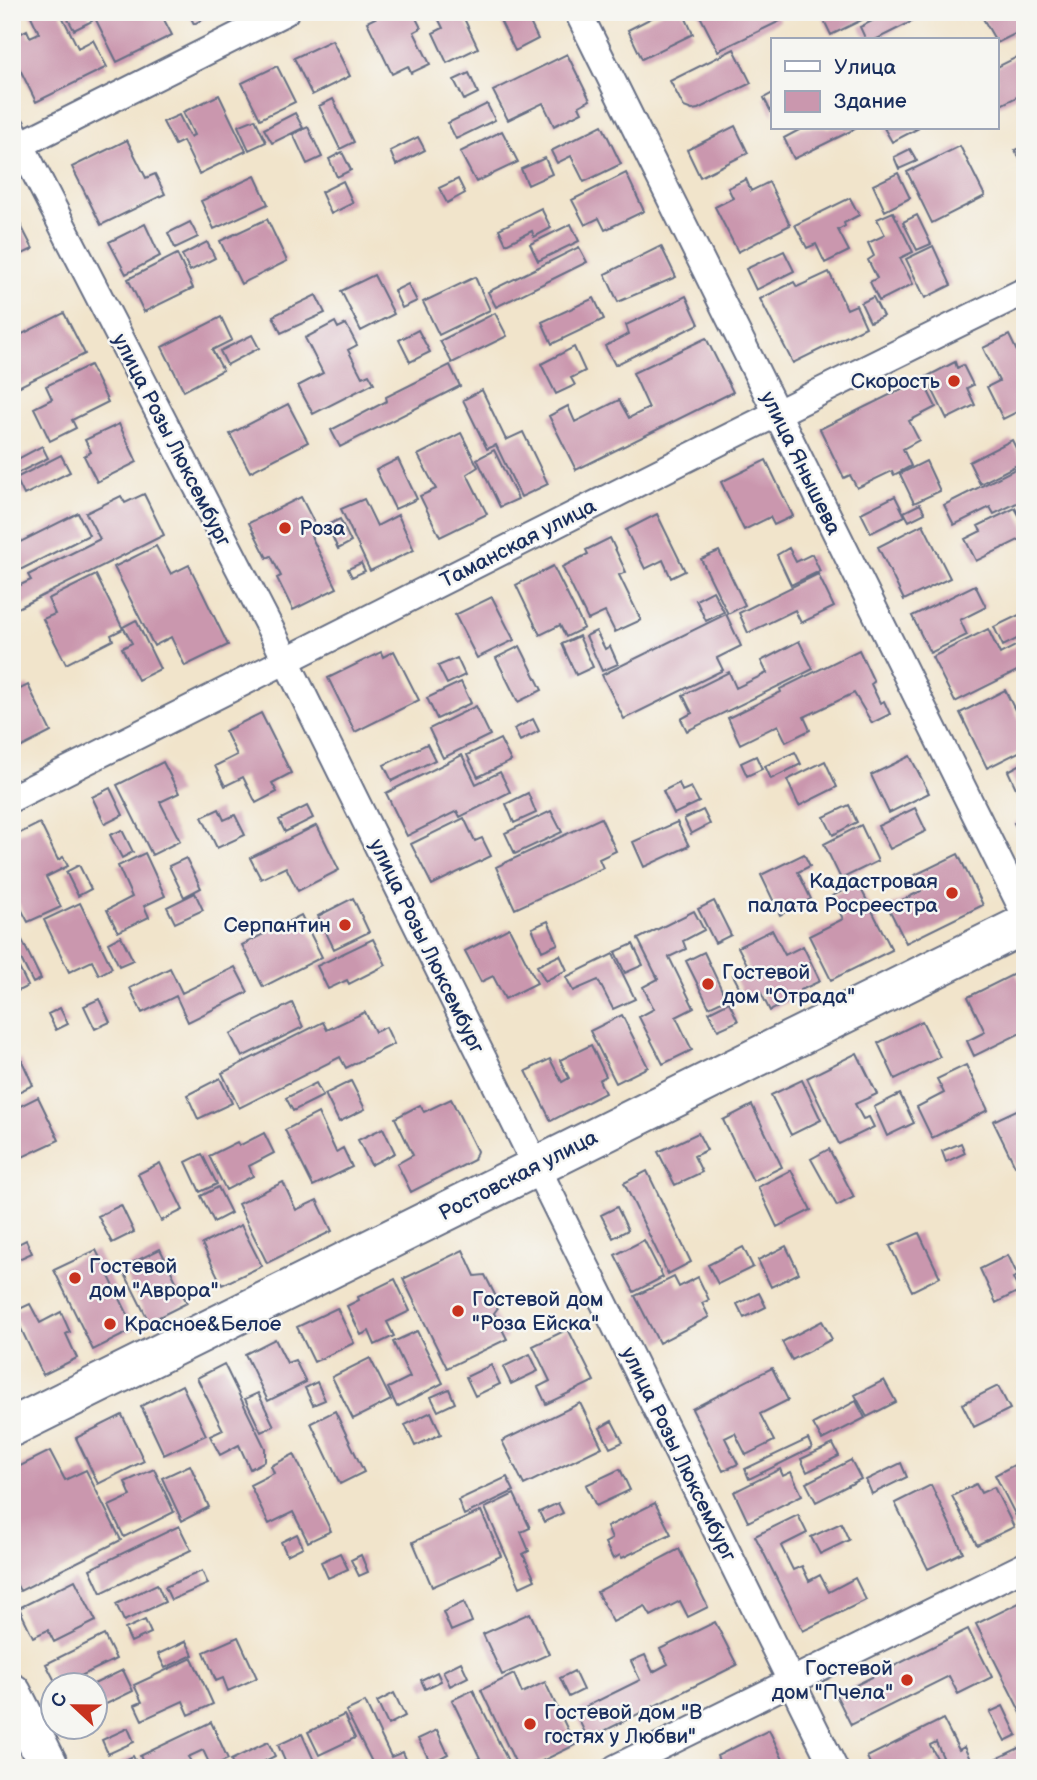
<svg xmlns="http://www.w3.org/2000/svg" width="1037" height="1780" font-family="'Balsamiq Sans',sans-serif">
	<rect width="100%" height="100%" fill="#f6f6f2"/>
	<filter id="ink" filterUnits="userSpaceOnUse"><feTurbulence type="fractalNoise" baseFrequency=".0143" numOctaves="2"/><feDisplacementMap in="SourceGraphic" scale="14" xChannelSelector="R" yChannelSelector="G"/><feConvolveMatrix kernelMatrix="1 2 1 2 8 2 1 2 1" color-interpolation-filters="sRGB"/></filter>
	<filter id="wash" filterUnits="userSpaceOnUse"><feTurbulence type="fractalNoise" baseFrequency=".00686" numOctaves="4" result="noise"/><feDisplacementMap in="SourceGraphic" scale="28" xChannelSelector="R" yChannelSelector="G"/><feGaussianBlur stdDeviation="1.57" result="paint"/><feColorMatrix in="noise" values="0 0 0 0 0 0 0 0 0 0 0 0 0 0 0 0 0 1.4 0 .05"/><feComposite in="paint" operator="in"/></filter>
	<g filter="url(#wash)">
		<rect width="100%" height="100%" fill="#f1e4cb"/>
		<g id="blocks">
			<path fill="#ca97ae" d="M29 12H60L78 48 93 40 107 67 36 102 12 53V38L27 30 30 37 39 33Z
				M64 12H87L92 21 74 30Z
				M92 12H160L172 35 117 62Z
				M188 12H217L194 24Z
				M387 12H413L421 28 414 32 430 64 411 73 408 66 392 74 367 22Z
				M435 12H461L478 48 447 63 433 33 443 28Z
				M496 12H525L538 39 515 51Z
				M663 12H683L693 34 642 59 628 30Z
				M698 12H775L780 21 718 51Z
				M820 12H865L868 17 831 35Z
				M890 12H921L923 16 875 40H866L860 27Z
				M986 12H1025V29L997 43 981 15Z
				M332 40 350 76 312 95 294 58Z
				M734 49 751 83 698 109 692 110 684 107 670 81Z
				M1025 53V93L997 107V67Z
				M567 54 590 100 579 106 582 112 554 126 543 103 508 120 493 91Z
				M277 66 295 102 260 119 242 83Z
				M469 73 478 93 464 100 454 80Z
				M773 93V116L764 98Z
				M219 95 246 151 199 174 183 141 175 145 163 122 179 115 190 137 194 135 183 112Z
				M333 99 354 142 340 149 319 106Z
				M487 104 495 120 456 139 448 123Z
				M295 113 303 128 272 143 264 129Z
				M255 119 266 142 249 150 238 126Z
				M602 125 621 164 584 182 571 156 557 163 551 151Z
				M735 126 748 153 700 177 687 150Z
				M308 127 322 157 307 164 293 134Z
				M800 128H857L794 159 784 138 801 129Z
				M884 128H919L892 142Z
				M502 131 518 162 476 182 460 152Z
				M418 137 425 150 396 165 390 151Z
				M127 140 146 178 155 174 165 194 101 225 72 167Z
				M1025 145V169L1015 150Z
				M960 146 985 196 932 223 907 172Z
				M910 149 917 161 899 169 894 157Z
				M342 152 351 170 337 177 329 159Z
				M545 158 552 174 528 185 521 169Z
				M626 173 644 211 605 230 599 218 585 225 572 200Z
				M898 173 910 198 885 211 873 185Z
				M255 176 268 204 214 229 201 201Z
				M458 179 465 193 447 203 439 188Z
				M746 179 751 191 769 182 790 225 738 252 715 207 733 198 728 188Z
				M343 181 353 203 331 214 321 192Z
				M850 198 859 215 844 223 845 226 838 230 849 251 825 263 816 244 807 248 795 225Z
				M12 208 33 249 12 259Z
				M541 208 551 228 534 237 532 231 506 244 499 229Z
				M893 212 913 252 900 258 913 284 879 301 870 282 877 278 868 260 874 256 868 243 885 235 877 219Z
				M917 215 931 244 917 250 903 222Z
				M267 219 287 261 241 284 220 241Z
				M190 222 198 237 175 248 168 233Z
				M145 224 160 256 126 274 109 242Z
				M571 224 579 241 538 261 530 244Z
				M207 242 215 258 190 271 182 255Z
				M661 246 676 277 618 302 605 274Z
				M933 246 951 285 925 298 906 259Z
				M579 247 587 262 496 307 488 292Z
				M784 251 794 271 756 290 746 269Z
				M177 254 193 288 144 312 128 279Z
				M829 272 847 309 856 305 866 327 793 363 760 299 794 282 797 287Z
				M374 275 394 314 361 331 341 291Z
				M475 277 490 310 439 335 423 302Z
				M408 284 417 301 402 308 394 291Z
				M316 295 325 313 281 333 273 316Z
				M686 296 699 324 615 365 605 346 629 334 626 325Z
				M873 297 883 316 870 322 861 303Z
				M594 298 604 319 552 344 542 322Z
				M64 313 85 354 12 390V339Z
				M495 313 507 336 452 363 440 341Z
				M221 317 232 340 212 350 223 370 184 391 162 347Z
				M335 322 338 328 346 324 357 345 348 350 362 377 369 374 374 383 313 414 298 386 323 373 305 338Z
				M418 330 430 352 410 362 399 340Z
				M252 335 259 348 227 365 220 351Z
				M1009 335 1025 368V408L1003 419 987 387 999 381 983 348Z
				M706 338 733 392 576 470 549 416 568 406 575 422 619 400 629 418 649 408 633 373Z
				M574 347 585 371 571 378 575 385 556 394 541 364Z
				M955 362 957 368 963 365 973 385 967 388 975 405 947 419 926 377Z
				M90 365 108 402 72 420 76 428 50 441 34 408 52 399 46 386Z
				M450 365 460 386 340 447 331 430 387 401 386 397Z
				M922 379 936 407 909 421 919 440 903 449 911 466 894 475 892 471 857 488 850 475 844 478 820 429Z
				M482 390 506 440 523 432 548 484 521 497 496 445 487 449 463 400Z
				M288 404 308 442 250 472 230 434Z
				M119 424 137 462 97 482 84 456 91 452 85 440Z
				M461 433 478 467 467 474 487 514 440 537 420 496 436 489 418 455Z
				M1012 440 1023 462 980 484 969 462Z
				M42 446 48 458 12 476V462Z
				M494 450 518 499 500 507 477 459Z
				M61 455 70 472 24 495 16 478Z
				M398 459 417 499 395 509 376 470Z
				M766 460 793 516 774 525 770 517 744 530 721 482Z
				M926 461 940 491 914 503 900 474Z
				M1021 466 1025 473V499L994 514 990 507 954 525 944 505Z
				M144 494 164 535 12 611V589L31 580 28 575 100 539 86 513 121 496 125 503Z
				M895 496 905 516 871 533 861 513Z
				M301 497 319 532 311 536 337 588 293 610 277 578 281 576 271 556 267 558 249 523Z
				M364 499 377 526 398 515 414 550 370 571 341 509Z
				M920 504 925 513 909 521 904 512Z
				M1015 508 1025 526V537L976 561 965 539 981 531 978 526Z
				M78 513 89 535 12 574V546Z
				M657 514 685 571 671 578 663 560 645 569 626 530Z
				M340 519 351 542 338 549 327 525Z
				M923 524 950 578 904 600 878 547Z
				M610 538 626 572 619 575 641 620 615 632 605 612 588 620 562 567 588 554 586 550Z
				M156 546 171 574 189 565 228 645 185 666 171 637 154 646 114 567Z
				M789 548 796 562 812 554 820 571 791 585 777 555Z
				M719 551 745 605 728 614 701 559Z
				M361 563 365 571 352 577 348 569Z
				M553 566 584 628 566 637 560 625 540 635 516 585Z
				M818 574 834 607 801 623 795 610 748 633 739 613Z
				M96 575 123 629 111 635 113 640 66 664 43 619 55 614 48 599Z
				M975 585 986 607 960 620 967 635 930 653 912 616Z
				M713 591 724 612 706 621 696 600Z
				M492 597 514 640 477 658 455 615Z
				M1025 612V635L1003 646 994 627Z
				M726 614 741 646 717 658 723 670 624 719 602 675Z
				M136 620 160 669 138 680 122 648 132 643 123 627Z
				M988 629 1000 654 1019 644 1025 656V667L955 702 932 657Z
				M596 631 605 649 610 646 618 664 602 671 586 636Z
				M579 636 593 667 576 675 562 644Z
				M799 641 813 669 687 731 681 719 692 713 683 695 729 672 736 688 767 673 761 661Z
				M520 646 542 690 518 702 496 658Z
				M859 650 874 682 871 684 880 703 884 701 890 714 872 723 854 693 804 717 810 730 786 742 778 725 740 744 728 718 781 692 780 689Z
				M394 651 419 700 355 732 328 678 381 652 383 657Z
				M457 658 465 675 447 684 438 666Z
				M461 682 471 703 437 719 427 698Z
				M28 685 51 732 12 752V693Z
				M1005 690 1025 730V749L987 768 960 713Z
				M476 706 490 735 443 758 429 729Z
				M261 713 291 773 272 783 277 792 256 803 243 777 225 786 215 766 237 755 225 731Z
				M533 719 539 731 520 741 514 729Z
				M500 739 511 761 478 777 467 755Z
				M427 744 435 760 392 781 384 765Z
				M795 752 801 764 771 779 765 766Z
				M462 755 476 784 500 772 510 792 460 817 457 811 407 836 386 793Z
				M756 756 762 769 747 776 741 763Z
				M910 756 929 793 889 813 871 775Z
				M825 761 837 787 799 806 787 780Z
				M163 762 179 793 160 802 180 841 152 855 117 785Z
				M1025 762V797L1021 799 1008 771Z
				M679 783 682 791 691 787 699 802 674 814 663 791Z
				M110 788 123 815 105 824 92 797Z
				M528 793 536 813 514 823 506 804Z
				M849 805 857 822 833 835 824 817Z
				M307 806 313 818 285 832 279 820Z
				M915 808 926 831 890 849 878 826Z
				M219 809 224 820 235 815 245 835 217 848 202 817Z
				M703 810 710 824 691 834 684 819Z
				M551 811 562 832 515 854 505 833Z
				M464 818 475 841 482 838 491 856 432 885 411 844Z
				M601 818 616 851 599 859 603 868 515 909 496 867Z
				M1025 818V844L1014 823Z
				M677 822 689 846 644 867 633 842Z
				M40 823 58 860 63 857 68 866 46 877 61 907 28 922 12 891V837Z
				M317 825 339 870 298 891 286 867 261 879 250 858Z
				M861 825 878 861 841 879 824 844Z
				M122 830 133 852 122 858 110 835Z
				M145 853 165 896 144 906 149 917 118 932 107 910 132 897 118 866Z
				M804 854 810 866 798 872 811 899 780 915 761 875Z
				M958 854 983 905 906 943 888 907 921 891 913 876Z
				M186 858 201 888 184 897 169 866Z
				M79 865 91 889 78 896 66 872Z
				M858 883 892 950 831 980 809 936 843 919 832 896Z
				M195 893 203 910 175 923 167 907Z
				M353 898 369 932 334 949 318 916Z
				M714 901 731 935 715 943 698 909Z
				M80 903 112 968 99 975 92 961 69 972 44 920Z
				M694 911 704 930 683 941 686 949 669 957 694 1008 676 1017 692 1050 663 1064 639 1017 654 1009 643 987 658 979 638 939Z
				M301 915 322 957 263 987 242 945Z
				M548 921 558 944 542 951 532 928Z
				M509 928 537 983 505 999 493 976 481 982 465 951Z
				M772 930 785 955 803 946 820 981 801 990 804 994 770 1011 761 993 746 1000 733 975 749 968 738 947Z
				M121 936 133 960 119 966 108 943Z
				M373 939 386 965 349 984 347 980 328 989 317 966Z
				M22 940 41 979 33 983 14 945Z
				M633 944 643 965 625 973 615 952Z
				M704 952 726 999 709 1007 686 961Z
				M12 954 28 986 12 994Z
				M613 954 635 999 613 1009 598 980 573 991 566 977Z
				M560 955 567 970 545 981 537 966Z
				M235 967 248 992 188 1022 176 996 142 1013 130 988 170 968 182 993Z
				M1016 973 1025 990V1031L974 1056 967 1041 985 1032 968 997Z
				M99 999 110 1022 95 1029 84 1006Z
				M729 1002 738 1021 718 1030 709 1012Z
				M292 1003 303 1027 242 1057 230 1034Z
				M60 1008 68 1024 56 1030 48 1014Z
				M365 1012 375 1032 386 1027 394 1044 346 1068 340 1057 239 1108 222 1073 323 1022 327 1030Z
				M622 1015 648 1067 616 1083 590 1031Z
				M922 1021 940 1057 895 1079 878 1043Z
				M591 1045 606 1076 599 1080 605 1093 551 1121 526 1071 550 1059 562 1082 569 1078 560 1060Z
				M857 1053 877 1094 855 1104 863 1119 869 1117 874 1127 839 1144 807 1078Z
				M21 1059 33 1085 12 1095V1063Z
				M966 1065 988 1110 932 1138 917 1107 944 1093 937 1079Z
				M220 1078 232 1103 198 1119 187 1095Z
				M802 1080 821 1120 791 1135 771 1095Z
				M351 1081 365 1109 339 1122 325 1094Z
				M316 1083 323 1096 293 1111 286 1098Z
				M900 1094 914 1123 887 1136 874 1107Z
				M38 1097 59 1140 16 1160 12 1158V1110Z
				M451 1099 477 1151 474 1160 411 1192 397 1164 413 1155 395 1118 420 1105 424 1112Z
				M752 1105 782 1167 753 1181 723 1120Z
				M1025 1106V1162L1015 1166 993 1121Z
				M318 1113 336 1152 343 1148 352 1167 313 1186 285 1130Z
				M383 1128 395 1153 371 1165 358 1140Z
				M264 1133 274 1153 249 1166 253 1176 226 1190 209 1156 237 1142 239 1146Z
				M698 1133 707 1150 694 1156 702 1172 675 1185 658 1152Z
				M961 1143 965 1153 946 1162 942 1151Z
				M829 1149 854 1197 837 1206 811 1159Z
				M202 1154 217 1184 200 1192 186 1162Z
				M160 1163 183 1210 161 1221 138 1174Z
				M791 1170 811 1210 777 1227 758 1187Z
				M647 1171 691 1262 668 1274 624 1183Z
				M283 1182 296 1210 317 1200 332 1231 267 1263 238 1204Z
				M218 1187 231 1213 214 1222 201 1196Z
				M121 1205 134 1232 112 1243 98 1216Z
				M617 1207 628 1230 613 1238 601 1215Z
				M241 1225 262 1266 222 1285 202 1244Z
				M919 1233 940 1277 912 1291 890 1246Z
				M26 1240 32 1253 12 1262V1247Z
				M644 1240 663 1277 634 1292 615 1255Z
				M786 1246 799 1273 771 1287 758 1260Z
				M743 1247 753 1267 718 1284 708 1265Z
				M160 1249 187 1303 149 1322 122 1268Z
				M96 1250 135 1329 93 1350 54 1270Z
				M463 1250 475 1276 485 1275 500 1305 494 1313 507 1339 447 1368 403 1279Z
				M1008 1255 1018 1276 1013 1278 1019 1291 996 1303 980 1269Z
				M674 1277 679 1287 698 1277 709 1300 702 1303 709 1317 659 1343 635 1296Z
				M395 1279 410 1311 387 1322 394 1336 375 1345 369 1331 361 1335 347 1306 359 1300 358 1297Z
				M759 1293 766 1307 744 1318 737 1304Z
				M30 1304 40 1323 61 1312 70 1332 66 1334 77 1358 43 1375 13 1312Z
				M337 1308 354 1343 314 1362 297 1327Z
				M822 1321 832 1339 792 1360 782 1342Z
				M568 1329 594 1381 546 1404 538 1387 550 1381 533 1346Z
				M417 1331 443 1383 397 1407 388 1388 410 1377 393 1342Z
				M275 1339 287 1363 295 1360 306 1382 268 1401 245 1354Z
				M530 1354 538 1371 511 1384 503 1367Z
				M370 1358 391 1400 353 1419 332 1377Z
				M224 1364 265 1448V1461L250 1469 239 1445 220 1455 210 1436 223 1430 197 1378Z
				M491 1365 500 1384 475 1396 466 1377Z
				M772 1368 788 1400 760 1414 774 1441 746 1455 735 1433 725 1438 738 1464 723 1471 692 1409Z
				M884 1380 896 1402 867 1417 855 1395Z
				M317 1382 325 1400 313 1405 305 1388Z
				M182 1385 206 1435 164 1455 141 1406Z
				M998 1386 1010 1409 974 1427 962 1404Z
				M449 1389 455 1403 438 1411 431 1397Z
				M258 1393 274 1426 261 1432 245 1399Z
				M856 1401 865 1418 822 1440 813 1424Z
				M580 1403 602 1447 524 1485 502 1441Z
				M335 1411 364 1472 340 1484 311 1423Z
				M431 1412 441 1434 415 1446 405 1425Z
				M122 1415 144 1461 98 1484 76 1438Z
				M612 1421 623 1442 610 1448 600 1428Z
				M808 1439 812 1448 749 1479 745 1469Z
				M833 1444 839 1456 807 1472 801 1459Z
				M50 1451 65 1480 86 1470 121 1540 20 1591 12 1576V1470Z
				M294 1454 331 1531 308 1542 293 1512 269 1524 250 1485 274 1473 271 1466Z
				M851 1460 861 1479 816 1502 806 1483Z
				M901 1463 907 1477 872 1494 866 1480Z
				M190 1465 209 1507 182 1521 162 1478Z
				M1014 1465 1025 1487V1521L1020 1524 995 1475Z
				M154 1469 174 1512 124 1537 109 1506 131 1496 125 1482Z
				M620 1469 630 1490 596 1506 586 1485Z
				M780 1469 783 1476 791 1472 802 1495 748 1522 734 1492Z
				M507 1477 514 1491 464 1515 458 1500Z
				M976 1484 981 1493 994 1487 1014 1527 977 1545 952 1496Z
				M931 1485 963 1552 928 1569 895 1503Z
				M514 1494 530 1528 521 1532 529 1551 523 1554 535 1580 520 1587 485 1508Z
				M558 1503 563 1513 544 1522 539 1512Z
				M655 1503 671 1534 622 1558 620 1555 613 1559 605 1543 612 1539 607 1527Z
				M481 1511 501 1556 432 1587 413 1542Z
				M798 1515 807 1533 781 1546 793 1570 802 1566 809 1581 820 1575 829 1592 855 1578 866 1600 803 1631 755 1536Z
				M841 1523 849 1540 820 1554 811 1537Z
				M179 1526 191 1550 101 1593 90 1569Z
				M297 1534 303 1547 287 1555 281 1542Z
				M679 1549 708 1607 688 1617 680 1601 651 1616 645 1606 613 1622 597 1592Z
				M340 1553 348 1569 328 1578 321 1562Z
				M361 1555 368 1572 359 1576 351 1560Z
				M202 1571 208 1584 171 1600 165 1587Z
				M75 1580 96 1621 54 1642 48 1630 33 1637 19 1608Z
				M157 1584 165 1602 124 1621 116 1604Z
				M1025 1600V1721L976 1624Z
				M464 1602 472 1622 451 1631 443 1612Z
				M530 1613 549 1654 502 1675 483 1634Z
				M145 1620 151 1633 131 1642 125 1629Z
				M715 1622 737 1665 588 1739 575 1712 640 1680 631 1661 645 1655 653 1672 668 1664 660 1649Z
				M968 1629 992 1677 958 1694 949 1676 851 1725 836 1695Z
				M104 1635 116 1659 62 1685H57L46 1664Z
				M238 1637 257 1678 228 1691 223 1678 216 1681 204 1652Z
				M186 1641 193 1655 165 1668 158 1654Z
				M192 1658 213 1704 189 1715 183 1701 142 1720 135 1705 142 1702 134 1685Z
				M461 1662 468 1677 450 1686 443 1671Z
				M123 1670 133 1691 94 1710V1684Z
				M574 1671 583 1690 569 1697 560 1678Z
				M437 1672 441 1681 425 1689 421 1680Z
				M514 1674 522 1693 545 1682 575 1745 528 1768H518L481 1690Z
				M473 1690 511 1767 509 1768H465L464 1766 480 1758 452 1700Z
				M394 1693 405 1716 388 1725 377 1702Z
				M365 1702 391 1757 403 1752 410 1768H375L346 1711Z
				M1003 1706 1017 1735 1005 1741 990 1712Z
				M344 1715 355 1738 319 1755 308 1732Z
				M943 1719 959 1750 964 1747 973 1765 967 1768H940L936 1761 943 1757 936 1742 930 1745 937 1758 918 1767 916 1762 908 1765 909 1768H872L867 1757Z
				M211 1722 228 1759 211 1767 203 1750 188 1757 192 1763 188 1765 189 1768H146L140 1756Z
				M128 1728 134 1742 108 1754 102 1740Z
				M437 1730 448 1754 431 1763 418 1739Z
				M769 1730 787 1768H722L717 1756Z
				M302 1734 316 1765 317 1768H288L278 1745Z
				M268 1742 275 1756 251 1768H234L231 1760Z
				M1023 1746 1025 1768H1000L996 1759Z
				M133 1756 139 1768H109Z"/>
		</g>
	</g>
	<g filter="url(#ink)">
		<use href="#blocks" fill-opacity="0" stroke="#666e84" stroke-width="2"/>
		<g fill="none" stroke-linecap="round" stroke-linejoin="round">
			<defs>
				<path id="street" d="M578 12 1025 914
					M12 128 272 632 834 1768
					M12 149 285 12
					M12 798C350 630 685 456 1025 291
					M616 1768 1025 1566"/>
				<path id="secondary" d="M12 1427 1025 924
					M12 1693 50 1768"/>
			</defs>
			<use href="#street" stroke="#666e84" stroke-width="30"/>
			<use href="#secondary" stroke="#666e84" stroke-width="42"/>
			<use href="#street" stroke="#fff" stroke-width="26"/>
			<use href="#secondary" stroke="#fff" stroke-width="38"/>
		</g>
	</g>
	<g fill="#c8321e" stroke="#f6f6f2" stroke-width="2.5">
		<circle cx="954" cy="381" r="7"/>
		<circle cx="285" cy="528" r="7"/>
		<circle cx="952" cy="893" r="7"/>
		<circle cx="345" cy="925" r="7"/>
		<circle cx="708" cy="984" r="7"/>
		<circle cx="75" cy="1278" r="7"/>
		<circle cx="458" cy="1311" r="7"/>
		<circle cx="110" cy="1324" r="7"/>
		<circle cx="907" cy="1680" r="7"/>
		<circle cx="530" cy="1724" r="7"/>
	</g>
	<g text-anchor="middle" stroke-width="5" stroke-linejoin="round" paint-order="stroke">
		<g font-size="21" fill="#1b2f5e" stroke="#f6f6f2" text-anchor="start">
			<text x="940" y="388" text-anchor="end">Скорость</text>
			<text x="299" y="535">Роза</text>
			<text x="938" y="888" text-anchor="end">Кадастровая<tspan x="938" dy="24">палата Росреестра</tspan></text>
			<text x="331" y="932" text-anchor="end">Серпантин</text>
			<text x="722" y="979">Гостевой<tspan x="722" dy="24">дом "Отрада"</tspan></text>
			<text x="89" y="1273">Гостевой<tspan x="89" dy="24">дом "Аврора"</tspan></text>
			<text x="472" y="1306">Гостевой дом<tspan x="472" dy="24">"Роза Ейска"</tspan></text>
			<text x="124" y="1331">Красное&amp;Белое</text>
			<text x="893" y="1675" text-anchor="end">Гостевой<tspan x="893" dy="24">дом "Пчела"</tspan></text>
			<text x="544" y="1719">Гостевой дом "В<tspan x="544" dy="24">гостях у Любви"</tspan></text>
		</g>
		<g font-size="21" fill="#1b2f5e" stroke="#f6f6f2">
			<text transform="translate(172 440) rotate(63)" y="7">улица Розы Люксембург</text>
			<text transform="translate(801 463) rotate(64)" y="7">улица Янышева</text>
			<text transform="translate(518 543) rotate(-27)" y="7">Таманская улица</text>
			<text transform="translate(427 946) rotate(64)" y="7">улица Розы Люксембург</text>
			<text transform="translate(518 1175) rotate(-27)" y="7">Ростовская улица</text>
			<text transform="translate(679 1454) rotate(64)" y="7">улица Розы Люксембург</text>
		</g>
	</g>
	<rect width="1037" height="1780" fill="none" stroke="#f6f6f2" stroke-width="42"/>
	<rect x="771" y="38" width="228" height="91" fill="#f6f6f2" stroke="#9ea6b7" stroke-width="2"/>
	<rect x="785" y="61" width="35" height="10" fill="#ffffff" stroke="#9ea6b7" stroke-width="2"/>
	<text x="834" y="74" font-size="21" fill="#1b2f5e">Улица</text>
	<rect x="785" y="91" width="35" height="21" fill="#ca97ae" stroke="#9ea6b7" stroke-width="2"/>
	<text x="834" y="108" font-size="21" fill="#1b2f5e">Здание</text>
	<g transform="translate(74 1706) rotate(292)"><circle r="33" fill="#f6f6f2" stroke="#9ea6b7" stroke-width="2"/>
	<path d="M0-5L12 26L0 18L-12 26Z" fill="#c8321e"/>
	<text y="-10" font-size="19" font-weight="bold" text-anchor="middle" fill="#1b2f5e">С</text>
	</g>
</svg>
